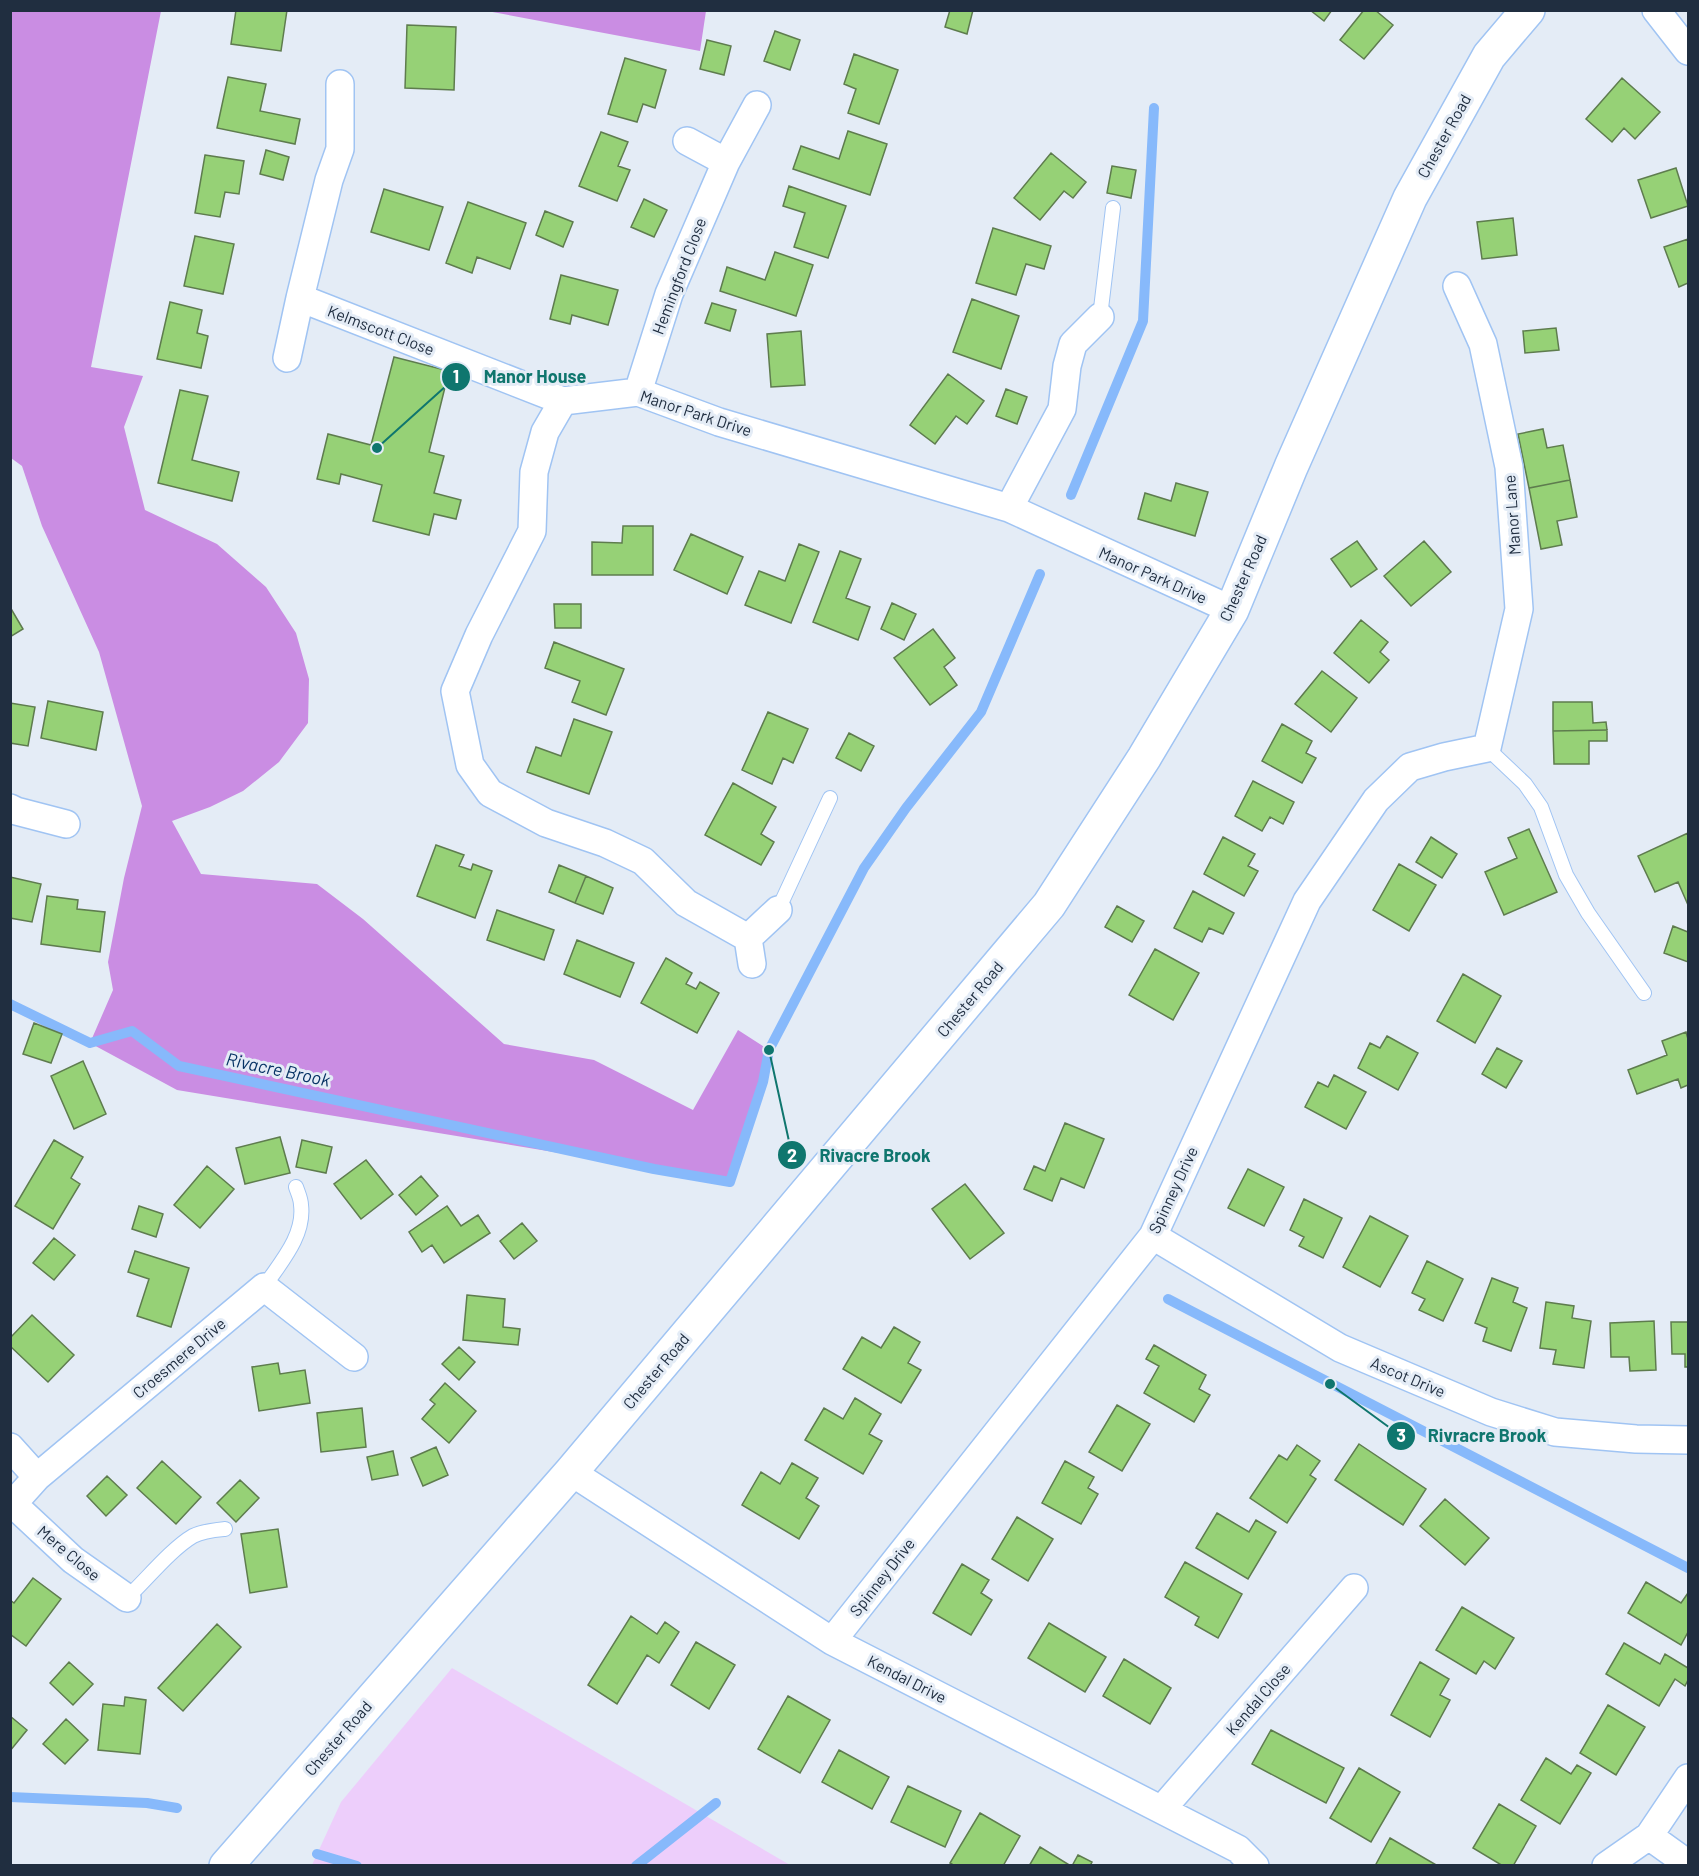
<svg xmlns="http://www.w3.org/2000/svg" width="1699" height="1876" font-family="Barlow,sans-serif">
	<rect width="100%" height="100%" fill="#e4ecf6"/>
	<path fill="#edcefb" d="M452 1668 790 1865H312L341 1802Z"/>
	<path fill="#ca8de3" d="M10 11H161L91 367 143 376 124 427 145 510 217 544 266 587 296 633 309 679 308 723 279 762 243 791 210 807 172 821 201 874 317 884 363 919 504 1044 594 1060 693 1110 738 1030 769 1050 763 1082 730 1181 177 1090 90 1043 113 990 108 962 124 878 142 806 99 652 42 526 22 466 11 458Z
		M487 11 706 10V11L700 51Z"/>
	<g fill="none" stroke-linecap="round" stroke-linejoin="round">
		<path stroke="#87b9fb" stroke-width="10" d="M1071 495 1143 321 1154 108
			M10 1004 90 1043 132 1031 179 1066 654 1169 730 1182 763 1082 769 1050 864 868 906 808 981 712 1040 574
			M1168 1299 1688 1568
			M10 1797 147 1803 177 1808
			M317 1854 357 1866
			M636 1866 716 1803"/>
	</g>
	<path fill="#96d176" stroke="#5e7c4e" stroke-width="1.5" d="M236 10H287L281 51 231 44Z
		M950 10H973L967 34 945 27Z
		M1310 10H1332L1324 21Z
		M1364 10H1375L1393 25 1364 59 1340 40Z
		M407 25 456 27 454 90 405 88Z
		M775 31 800 40 790 70 764 61Z
		M707 40 731 46 724 75 700 69Z
		M854 54 898 70 879 124 848 113 856 89 844 84Z
		M625 58 666 70 655 108 643 104 637 122 608 114Z
		M228 77 266 84 260 111 300 119 295 144 217 128Z
		M1622 78 1660 112 1635 139 1624 128 1612 142 1586 119Z
		M848 131 887 144 870 195 793 169 801 146 839 159Z
		M601 132 628 142 618 166 630 170 617 201 579 186Z
		M266 150 289 157 283 180 260 174Z
		M1051 153 1086 182 1073 198 1064 191 1040 220 1014 198Z
		M205 155 244 161 239 194 225 192 220 217 195 213Z
		M1112 166 1136 170 1131 198 1107 193Z
		M1676 168 1688 206 1651 218 1638 180Z
		M789 186 846 206 828 258 794 247 805 213 783 206Z
		M384 189 443 207 429 250 371 232Z
		M644 199 667 210 654 237 631 227Z
		M468 202 526 223 510 269 477 257 472 273 446 263Z
		M545 211 573 222 563 247 536 235Z
		M1513 218 1517 255 1482 259 1477 222Z
		M993 228 1051 246 1044 269 1026 264 1016 295 976 283Z
		M195 236 234 244 223 294 184 286Z
		M1688 239V283L1679 287 1664 247Z
		M775 252 813 265 796 316 720 291 727 267 765 280Z
		M561 275 618 290 608 325 572 315 570 324 550 319Z
		M972 299 1019 316 1001 369 953 352Z
		M170 302 202 310 197 333 208 336 201 368 157 359Z
		M712 303 736 310 730 331 705 323Z
		M1556 328 1559 350 1525 353 1523 331Z
		M801 331 805 385 771 387 767 334Z
		M394 357 449 371 429 452 444 456 434 493 461 500 456 519 434 514 429 535 373 521 382 485 341 474 339 484 317 479 328 434 371 445Z
		M948 374 984 401 967 424 956 416 935 444 910 425Z
		M1006 389 1027 397 1017 424 996 416Z
		M180 390 208 396 192 460 239 472 232 501 158 483Z
		M1543 429 1547 448 1563 445 1570 480 1529 488 1518 434Z
		M1570 480 1577 517 1557 521 1562 545 1541 549 1529 488Z
		M1176 483 1208 492 1195 536 1138 519 1145 493 1171 501Z
		M623 526H653V575H592V542L622 543Z
		M691 534 743 557 727 594 674 570Z
		M1357 541 1377 569 1351 587 1331 559Z
		M1424 541 1451 572 1411 606 1384 576Z
		M799 544 819 552 791 623 745 605 759 571 785 581Z
		M840 551 861 559 846 598 870 607 858 640 813 622Z
		M892 603 916 614 904 640 881 629Z
		M554 604H581V628H555Z
		M10 607 23 629 10 637Z
		M1361 620 1388 642 1380 652 1389 660 1369 683 1334 653Z
		M933 629 955 658 944 667 957 685 930 705 894 658Z
		M554 642 624 669 606 715 572 702 580 681 545 668Z
		M1322 671 1357 698 1331 732 1295 704Z
		M48 701 103 712 96 750 41 738Z
		M1553 702H1592L1593 723 1606 722 1607 730 1553 731Z
		M10 703 35 707 28 746 10 743Z
		M768 712 808 729 793 763 783 758 772 784 742 770Z
		M574 719 612 732 589 794 527 772 536 747 561 756Z
		M1282 724 1312 741 1306 753 1316 758 1302 783 1262 761Z
		M1607 730V741H1589V764H1554L1553 731Z
		M849 733 874 746 861 771 836 758Z
		M1253 781 1294 802 1283 824 1270 817 1262 831 1235 816Z
		M733 783 776 807 761 834 774 842 761 865 705 835Z
		M1529 829 1557 892 1504 915 1485 872 1517 858 1508 838Z
		M1688 833V905L1678 882 1655 892 1638 856Z
		M1223 837 1255 854 1248 866 1258 871 1244 896 1204 874Z
		M1431 837 1457 854 1442 878 1416 862Z
		M436 845 464 855 459 866 471 870 473 864 492 871 475 918 417 896Z
		M1399 864 1436 885 1409 931 1373 910Z
		M559 865 586 876 575 903 549 892Z
		M586 876 613 888 603 914 575 903Z
		M10 877 41 884 32 922 10 918Z
		M1193 891 1234 913 1223 934 1209 928 1202 942 1174 928Z
		M47 896 78 900 77 909 105 912 100 952 41 944Z
		M1117 906 1144 921 1132 942 1105 927Z
		M497 910 554 930 544 960 487 940Z
		M1673 926 1688 932V962L1664 953Z
		M577 940 634 963 620 997 564 974Z
		M1155 949 1199 973 1173 1020 1129 995Z
		M666 958 692 973 686 984 696 989 700 982 719 993 697 1033 641 1003Z
		M1463 974 1501 996 1475 1043 1437 1021Z
		M34 1023 62 1034 51 1063 23 1054Z
		M1686 1032 1688 1039V1085L1681 1088 1678 1079 1637 1094 1628 1070 1667 1055 1662 1041Z
		M1387 1036 1418 1053 1398 1090 1358 1068 1370 1043 1380 1048Z
		M1497 1048 1522 1061 1506 1088 1482 1074Z
		M83 1061 106 1114 74 1129 51 1076Z
		M1334 1075 1366 1092 1346 1129 1305 1107 1318 1082 1328 1087Z
		M1065 1123 1104 1139 1084 1188 1061 1178 1052 1201 1024 1189 1034 1166 1045 1171Z
		M280 1137 290 1173 245 1184 236 1148Z
		M54 1140 83 1157 71 1178 80 1184 53 1229 15 1206Z
		M302 1140 332 1147 326 1173 296 1167Z
		M366 1160 393 1194 361 1219 334 1184Z
		M207 1166 234 1189 200 1228 174 1205Z
		M1248 1169 1284 1187 1264 1226 1228 1208Z
		M421 1176 438 1196 416 1215 399 1195Z
		M965 1184 1004 1233 970 1259 932 1209Z
		M1304 1199 1342 1218 1323 1258 1299 1246 1304 1237 1290 1230Z
		M139 1206 163 1214 156 1237 132 1229Z
		M447 1206 461 1226 478 1215 490 1233 444 1263 432 1245 422 1252 409 1232Z
		M1370 1216 1408 1236 1380 1287 1343 1267Z
		M522 1223 537 1241 514 1259 500 1241Z
		M54 1238 75 1255 54 1280 33 1263Z
		M135 1251 189 1268 171 1327 137 1316 149 1279 128 1272Z
		M1427 1261 1463 1279 1443 1321 1419 1310 1425 1299 1412 1293Z
		M1492 1278 1518 1288 1513 1302 1527 1308 1511 1351 1483 1341 1487 1328 1475 1323Z
		M467 1295 505 1299 503 1327 520 1329 518 1345 463 1340Z
		M1546 1302 1574 1306 1572 1318 1591 1321 1584 1368 1553 1364 1556 1350 1540 1348Z
		M32 1315 74 1355 48 1382 10 1346V1338Z
		M1654 1321 1656 1370 1630 1371 1629 1357H1611L1610 1323Z
		M1671 1322H1688V1367H1685V1354H1672Z
		M894 1327 920 1342 908 1363 921 1370 901 1403 843 1369 862 1337 881 1348Z
		M1154 1345 1206 1375 1199 1389 1210 1395 1194 1422 1144 1393 1159 1366 1146 1359Z
		M459 1347 475 1362 459 1380 442 1364Z
		M278 1363 280 1374 305 1370 310 1403 259 1411 252 1367Z
		M445 1383 476 1411 449 1443 422 1419 435 1404 430 1400Z
		M855 1398 881 1414 869 1434 882 1441 863 1474 805 1440 824 1408 843 1419Z
		M1117 1405 1150 1424 1122 1471 1089 1452Z
		M362 1408 366 1447 321 1452 317 1413Z
		M1359 1444 1426 1489 1403 1525 1335 1480Z
		M1297 1445 1320 1461 1310 1475 1316 1479 1287 1523 1250 1498 1279 1455 1287 1460Z
		M436 1447 448 1475 423 1486 411 1458Z
		M393 1451 398 1475 372 1480 367 1457Z
		M162 1461 201 1497 176 1524 137 1488Z
		M1065 1461 1094 1477 1088 1488 1098 1494 1081 1524 1042 1503Z
		M792 1463 818 1478 806 1498 819 1506 799 1539 742 1505 761 1472 780 1484Z
		M107 1476 127 1495 106 1516 87 1496Z
		M240 1480 259 1498 236 1522 217 1503Z
		M1445 1499 1489 1538 1465 1565 1420 1526Z
		M1217 1513 1249 1532 1256 1520 1276 1532 1248 1579 1196 1548Z
		M1017 1517 1053 1539 1028 1581 992 1559Z
		M278 1529 287 1587 250 1593 241 1534Z
		M1185 1562 1242 1594 1218 1638 1195 1625 1199 1617 1165 1597Z
		M962 1564 989 1580 981 1593 992 1600 971 1635 933 1613Z
		M33 1578 61 1599 26 1646 10 1634V1600L14 1603Z
		M1646 1582 1681 1603 1688 1593V1632L1681 1645 1628 1613Z
		M1462 1607 1514 1638 1495 1669 1484 1661 1476 1674 1436 1650Z
		M631 1616 657 1634 665 1622 679 1632 659 1663 647 1655 617 1704 588 1685Z
		M1049 1623 1106 1657 1085 1692 1028 1658Z
		M217 1624 241 1647 183 1711 158 1688Z
		M696 1642 735 1665 709 1709 671 1685Z
		M1624 1643 1660 1664 1665 1654 1688 1668V1680L1685 1686 1675 1679 1659 1706 1606 1674Z
		M1124 1659 1171 1688 1150 1724 1103 1696Z
		M69 1662 93 1684 73 1705 50 1683Z
		M1420 1662 1449 1679 1440 1695 1450 1700 1430 1737 1391 1715Z
		M788 1696 830 1720 800 1773 758 1749Z
		M125 1697 146 1700 140 1754 98 1750 103 1704 124 1706Z
		M1608 1705 1645 1727 1616 1775 1580 1753Z
		M10 1716 27 1730 10 1751Z
		M66 1719 88 1740 65 1764 43 1744Z
		M1271 1730 1344 1768 1326 1803 1252 1764Z
		M839 1750 889 1777 872 1809 822 1782Z
		M1546 1758 1571 1774 1577 1765 1591 1773 1560 1824 1521 1800Z
		M1359 1768 1400 1792 1371 1842 1330 1818Z
		M908 1786 961 1811 945 1847 891 1822Z
		M1499 1804 1536 1826 1513 1866H1503L1473 1848Z
		M980 1813 1020 1836 1003 1866H955L950 1863Z
		M1390 1838 1438 1866H1375Z
		M1040 1847 1071 1866H1029Z
		M1078 1855 1092 1862 1090 1866H1072Z"/>
	<g fill="none" stroke-linecap="round" stroke-linejoin="round">
		<defs>
			<path id="service" d="M1100 317 1113 208
				M1487 748 1525 784 1541 807 1566 875 1588 913 1644 993
				M778 910 830 798
				M264 1287C280 1263 305 1236 301 1205 301 1199 298 1193 296 1187
				M127 1598C146 1580 171 1549 193 1536 203 1531 215 1530 225 1529"/>
			<path id="minor" d="M1656 10 1688 51
				M340 84V149L329 180 300 298 563 401
				M726 162 757 105
				M287 358 300 298
				M638 392 669 294 726 162 687 141
				M1009 508 1062 409 1067 366 1073 344 1100 317
				M10 808 16 811 66 824
				M778 910 748 938 686 903 643 861 605 843 546 823 490 793 470 765 455 691 479 635 532 531 534 472 545 432 563 401 638 392 719 422 1009 508 1232 610
				M748 938 752 964
				M1153 1236 1340 1348 1491 1412 1555 1432 1636 1439 1688 1440
				M10 1447 37 1477
				M571 1472 832 1641 1238 1849 1255 1866
				M13 1504 73 1560 127 1598
				M10 1507 37 1477 264 1287 354 1357
				M832 1641 1153 1236 1307 901 1376 800 1410 767 1444 757 1487 748 1519 609 1509 467 1483 344 1457 286
				M1162 1809 1354 1588
				M1649 1836 1688 1864
				M1606 1866 1649 1836 1688 1778"/>
			<path id="primary" d="M226 1866 571 1472 1049 905 1144 758 1232 610 1291 467 1410 198 1489 56 1528 10"/>
		</defs>
		<use href="#service" stroke="#a0c4f3" stroke-width="16"/>
		<use href="#minor" stroke="#a0c4f3" stroke-width="30"/>
		<use href="#primary" stroke="#a0c4f3" stroke-width="36"/>
		<use href="#service" stroke="#fff" stroke-width="14"/>
		<use href="#minor" stroke="#fff" stroke-width="27"/>
		<use href="#primary" stroke="#fff" stroke-width="33"/>
	</g>
	<g text-anchor="middle" stroke-width="6" stroke-linejoin="round" paint-order="stroke">
		<g font-size="16" fill="#202e40" stroke="#e4ecf6">
			<text transform="translate(1444 136) rotate(-61)" y="6">Chester Road</text>
			<text transform="translate(679 276) rotate(-69)" y="6">Hemingford Close</text>
			<text transform="translate(381 330) rotate(21)" y="6">Kelmscott Close</text>
			<text transform="translate(696 413) rotate(18)" y="6">Manor Park Drive</text>
			<text transform="translate(1512 515) rotate(-94)" y="6">Manor Lane</text>
			<text transform="translate(1153 575) rotate(24)" y="6">Manor Park Drive</text>
			<text transform="translate(1243 578) rotate(-66)" y="6">Chester Road</text>
			<text transform="translate(970 999) rotate(-50)" y="6">Chester Road</text>
			<text transform="translate(1173 1190) rotate(-65)" y="6">Spinney Drive</text>
			<text transform="translate(179 1358) rotate(-40)" y="6">Croesmere Drive</text>
			<text transform="translate(656 1371) rotate(-50)" y="6">Chester Road</text>
			<text transform="translate(1408 1377) rotate(23)" y="6">Ascot Drive</text>
			<text transform="translate(69 1553) rotate(40)" y="6">Mere Close</text>
			<text transform="translate(882 1577) rotate(-52)" y="6">Spinney Drive</text>
			<text transform="translate(907 1679) rotate(27)" y="6">Kendal Drive</text>
			<text transform="translate(1258 1699) rotate(-49)" y="6">Kendal Close</text>
			<text transform="translate(338 1738) rotate(-49)" y="6">Chester Road</text>
		</g>
		<g font-size="18" font-style="italic" fill="#063264" stroke="#e4ecf6">
			<text transform="translate(278 1070) rotate(12)" y="6">Rivacre Brook</text>
		</g>
	</g>
	<path fill="none" stroke="#0f766e" stroke-width="2" d="M377 448L456 377M769 1050L792 1155M1330 1384L1401 1436"/>
	<g fill="#0f766e" stroke="#e4ecf6" stroke-width="2">
		<circle cx="377" cy="448" r="6"/>
		<circle cx="769" cy="1050" r="6"/>
		<circle cx="1330" cy="1384" r="6"/>
		<circle cx="456" cy="377" r="15"/>
		<circle cx="792" cy="1155" r="15"/>
		<circle cx="1401" cy="1436" r="15"/>
	</g>
	<g font-size="18" text-anchor="middle" font-weight="bold" fill="#fff">
		<text x="456" y="383">1</text>
		<text x="792" y="1162">2</text>
		<text x="1401" y="1442">3</text>
	</g>
	<g font-size="18" text-anchor="middle" font-weight="bold" fill="#0f766e" stroke="#e4ecf6" stroke-width="6" stroke-linejoin="round" paint-order="stroke">
		<text x="535" y="383">Manor House</text>
		<text x="875" y="1162">Rivacre Brook</text>
		<text x="1487" y="1442">Rivracre Brook</text>
	</g>
	<rect width="1699" height="1876" fill="none" stroke="#202e40" stroke-width="24"/>
</svg>
